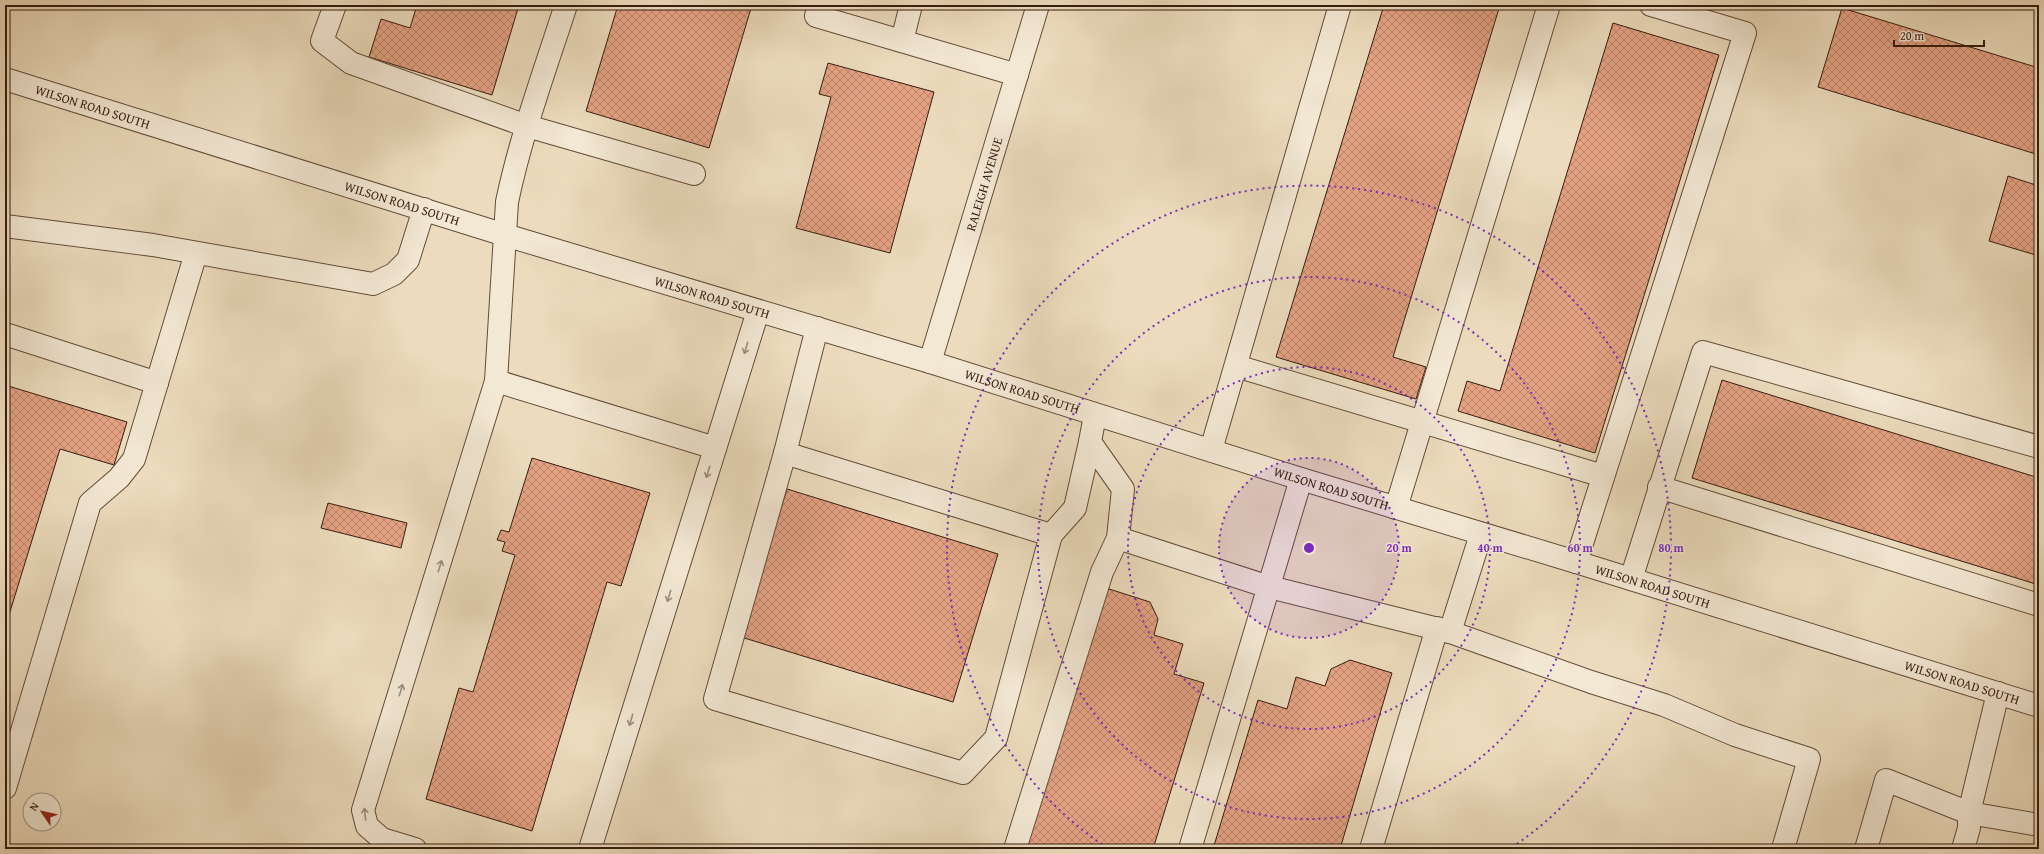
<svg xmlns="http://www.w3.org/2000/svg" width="2044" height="854" font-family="'Gentium Book Plus',serif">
	<defs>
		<pattern id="building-cross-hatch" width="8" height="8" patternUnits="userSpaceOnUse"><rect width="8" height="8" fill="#e5a384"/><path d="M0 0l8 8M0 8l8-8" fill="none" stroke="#ba846b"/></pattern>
	</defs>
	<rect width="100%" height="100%" fill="#ecdcbd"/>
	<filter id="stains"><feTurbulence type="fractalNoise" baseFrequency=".005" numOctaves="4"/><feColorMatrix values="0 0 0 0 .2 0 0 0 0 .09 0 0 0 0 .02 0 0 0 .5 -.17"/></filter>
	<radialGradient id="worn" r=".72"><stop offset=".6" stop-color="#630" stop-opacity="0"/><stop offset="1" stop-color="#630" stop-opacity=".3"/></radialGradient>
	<path fill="url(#building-cross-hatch)" stroke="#361c10" d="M417 5H519L492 95 369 57 381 19 410 28Z
		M618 5H752L709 148 586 111Z
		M1384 5H1500L1393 357 1426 367 1416 399 1276 357Z
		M1842 8 2039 68V155L1818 87Z
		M1613 23 1719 55 1595 453 1458 411 1467 381 1500 391Z
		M828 63 934 92 890 253 796 228 831 97 819 94Z
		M2008 176 2039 186V256L1989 241Z
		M1722 380 2039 478V585L1692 478Z
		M5 385 127 422 114 465 60 449 5 628Z
		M532 458 650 493 621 586 607 582 532 831 426 799 459 688 473 692 515 555 502 551 505 542 497 540 501 530 509 532Z
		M787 489 998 554 953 702 741 637Z
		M328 503 407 523 401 548 321 528Z
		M1106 588 1150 602 1158 619 1154 635 1183 644 1174 674 1204 683 1153 849H1025Z
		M1350 660 1392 673 1340 849H1213L1258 700 1287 709 1296 677 1325 686 1331 669Z"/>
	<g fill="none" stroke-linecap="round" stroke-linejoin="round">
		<defs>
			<g id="minor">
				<path d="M335 5 322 41 351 63 527 126 694 174"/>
				<path d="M819 5 816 16 1017 75"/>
				<path d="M902 41 911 5"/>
				<path id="s1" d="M5 79 505 235 930 362 1301 479 1576 562 2039 706"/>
				<path d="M5 226 153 245 373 284 394 274 408 260 424 209"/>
				<path d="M817 328 785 453 1051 535 1075 508 1090 442"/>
				<path d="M5 334 157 383"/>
				<path id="s2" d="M930 362 1038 5"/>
				<path d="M1236 366 1603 476"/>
				<path d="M496 381 715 448"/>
				<path d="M1095 415 1090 442 1123 489 1118 538 1269 587 1450 632 1481 534"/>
				<path d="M1211 450 1340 5"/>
				<path d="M785 453 715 699 963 773 996 738 1051 535"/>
				<path d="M1659 487 2039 605"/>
				<path d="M1396 508 1549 5"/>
				<path d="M1576 562 1745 33 1651 5"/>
				<path d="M1631 579 1703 352 2039 447"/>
				<path d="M1450 632 1591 682 1664 705 1735 735 1809 759 1783 849"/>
				<path d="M5 788 90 503 119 478 134 459 196 253"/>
				<path d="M415 849 382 839 367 826 363 810 496 381 507 202C521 135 545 70 566 5"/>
				<path d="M590 849 758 311"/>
				<path d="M1015 849 1102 572 1118 538"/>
				<path d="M1190 849 1301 479"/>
				<path d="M1371 849 1437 628"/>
				<path d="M1866 849 1886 780 1969 813 2039 825"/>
				<path d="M1963 849 1969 828V813L1998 693"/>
			</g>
		</defs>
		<use href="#minor" stroke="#644c3b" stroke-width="24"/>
		<use href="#minor" stroke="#f3e8d4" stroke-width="22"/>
	</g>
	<defs><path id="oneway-shaft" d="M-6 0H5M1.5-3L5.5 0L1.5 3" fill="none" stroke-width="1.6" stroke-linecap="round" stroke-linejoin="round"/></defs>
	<g stroke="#9e8c7c">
		<use href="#oneway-shaft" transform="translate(746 348) rotate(107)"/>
		<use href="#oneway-shaft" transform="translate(708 472) rotate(107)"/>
		<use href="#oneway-shaft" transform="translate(440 566) rotate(-73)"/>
		<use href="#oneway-shaft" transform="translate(669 596) rotate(107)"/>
		<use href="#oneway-shaft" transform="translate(401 690) rotate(-73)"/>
		<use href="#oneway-shaft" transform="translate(631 720) rotate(107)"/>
		<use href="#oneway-shaft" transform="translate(365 814) rotate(-96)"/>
	</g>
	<circle cx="1309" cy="548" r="90" fill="#7b2cbf" fill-opacity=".12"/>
	<g fill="none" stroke="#7b2cbf" stroke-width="2" stroke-dasharray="2 4">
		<circle cx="1309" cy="548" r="90"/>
		<circle cx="1309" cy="548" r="181"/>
		<circle cx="1309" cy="548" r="271"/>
		<path d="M1107 848A362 362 0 1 1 1511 848"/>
	</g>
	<g text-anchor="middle" stroke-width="3" stroke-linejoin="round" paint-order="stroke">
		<g font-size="13" fill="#361c10" stroke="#f3e8d4">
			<text dy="5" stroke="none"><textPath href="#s1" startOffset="92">WILSON ROAD SOUTH</textPath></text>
			<text dy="5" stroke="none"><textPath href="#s2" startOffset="186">RALEIGH AVENUE</textPath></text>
			<text dy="5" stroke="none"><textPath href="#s1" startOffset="416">WILSON ROAD SOUTH</textPath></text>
			<text dy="5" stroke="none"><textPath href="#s1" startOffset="740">WILSON ROAD SOUTH</textPath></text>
			<text dy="5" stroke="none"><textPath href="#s1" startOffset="1064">WILSON ROAD SOUTH</textPath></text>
			<text dy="5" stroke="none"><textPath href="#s1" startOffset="1388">WILSON ROAD SOUTH</textPath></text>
			<text dy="5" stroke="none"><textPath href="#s1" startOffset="1724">WILSON ROAD SOUTH</textPath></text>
			<text dy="5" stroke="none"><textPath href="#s1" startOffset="2048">WILSON ROAD SOUTH</textPath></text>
		</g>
	</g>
	<circle cx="1309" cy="548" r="6" fill="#7b2cbf" stroke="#f3e8d4" stroke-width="2"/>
	<g font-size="12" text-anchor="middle" font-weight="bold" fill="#7b2cbf" stroke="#f3e8d4" stroke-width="3" stroke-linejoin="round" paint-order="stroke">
		<text x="1399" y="552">20 m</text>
		<text x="1490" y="552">40 m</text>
		<text x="1580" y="552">60 m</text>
		<text x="1671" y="552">80 m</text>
	</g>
	<rect width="2044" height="854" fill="none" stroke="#ecdcbd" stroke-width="20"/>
	<rect x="6" y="6" width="2032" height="842" fill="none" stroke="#361c10" stroke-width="2"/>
	<rect x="10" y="10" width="2024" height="834" fill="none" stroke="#361c10"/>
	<g transform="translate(42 812) rotate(304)"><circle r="19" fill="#f3e8d4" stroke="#a79686"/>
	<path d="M0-3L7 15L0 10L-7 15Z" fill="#8f2418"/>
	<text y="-6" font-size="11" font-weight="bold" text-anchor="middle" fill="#361c10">N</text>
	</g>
	<path d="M1894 40v6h90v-6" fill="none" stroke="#361c10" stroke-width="2"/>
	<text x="1900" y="40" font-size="12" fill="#361c10" stroke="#f3e8d4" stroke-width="3" paint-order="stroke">20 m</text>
	<rect width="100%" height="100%" filter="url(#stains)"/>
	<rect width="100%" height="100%" fill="url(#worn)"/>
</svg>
